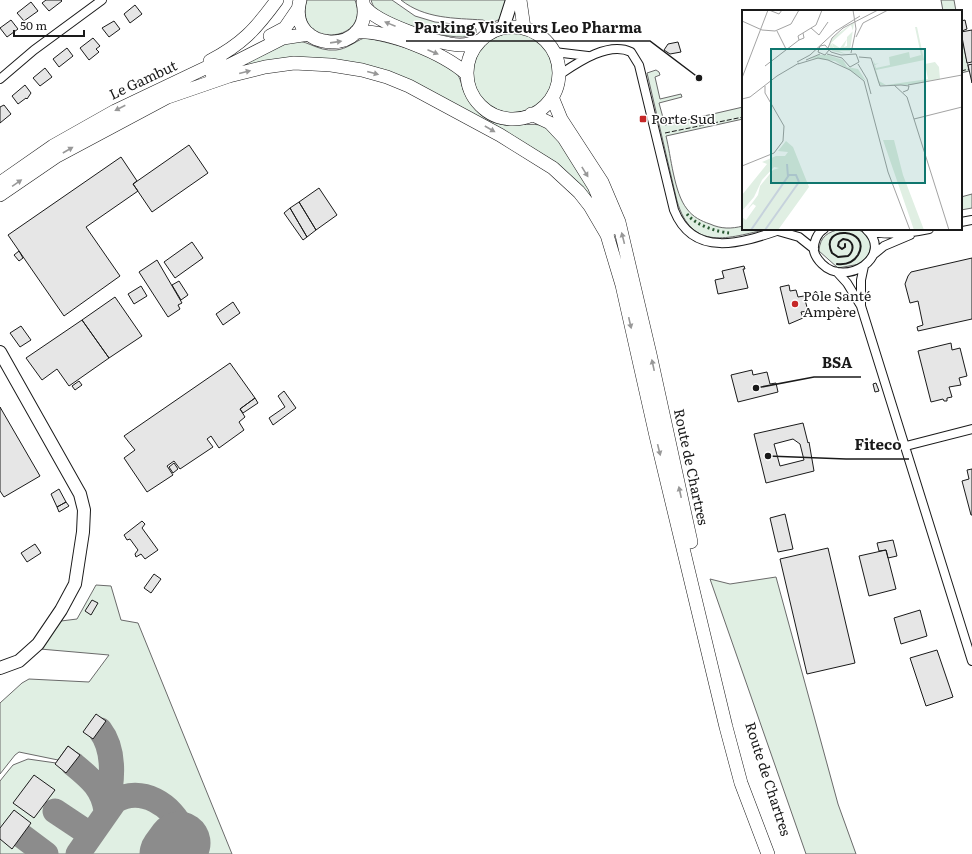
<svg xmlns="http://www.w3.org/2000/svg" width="972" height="854" font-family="Literata,serif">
	<rect width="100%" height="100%" fill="#fff"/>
	<path fill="#e0efe3" stroke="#6a6a6a" d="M307 0H355C372 45 292 48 307 0Z
		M371 0H392L415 16 435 22 472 26 476 29V33C462 47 388 21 375 8 373 6 372 3 371 0Z
		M401 0H506L502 18 490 24 483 20C454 18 425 19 401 0Z
		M941 0H954L956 11H943Z
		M473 73a40 40 0 1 1 80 0a40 40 0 1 1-80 0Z
		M961 34 969 71 961 73Z
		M364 38C388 41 438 56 455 72 460 76 461 83 463 89 468 102 477 114 490 121 510 130 528 120 550 127L600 206 580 188 386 72 242 67 240 63C253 57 272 43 285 41 307 37 315 52 336 50 347 49 354 42 364 38Z
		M656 70 659 72 660 75 655 77 660 99 681 94 682 97 659 103 665 125 743 107V119L666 136C671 156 674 193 687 209 693 217 701 221 710 224 721 229 731 229 743 226V229H768C728 238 692 252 677 201L647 73Z
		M972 194V208L961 210V197Z
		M841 229C859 229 876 230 869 254L860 264 838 268 819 251C820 236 828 232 841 229Z
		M776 577 838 804 856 854H806L710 579 730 584Z
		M96 585 111 586 121 620 138 623 232 854H0V781L8 771 13 765 28 759 56 763 66 773 80 755 68 746 58 760 19 752 15 755 0 774V703L22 683 29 679 89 682 109 655 40 649 61 621 77 619Z"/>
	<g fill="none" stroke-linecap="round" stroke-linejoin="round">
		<path stroke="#8c8c8c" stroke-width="25" d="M100 730C117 752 112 786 106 812
			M73 764C90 778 103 788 106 811
			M55 811 91 835
			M22 836 46 854
			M78 854 115 801C141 785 173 805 183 831L182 838 179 843"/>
		<path stroke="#8c8c8c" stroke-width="63" d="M171 854 179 843"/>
	</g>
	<path fill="#e6e6e6" stroke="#1a1a1a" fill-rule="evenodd" d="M46 0H61L62 1 49 11 42 3Z
		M31 2 38 11 24 21 17 13Z
		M135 5 142 14 130 23 124 14Z
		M11 20 18 29 7 37 0 28Z
		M965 20 967 29 962 31 961 21Z
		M114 21 120 29 109 37 102 28Z
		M972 30V62L967 63 961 32Z
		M93 38 100 46 96 49 99 52 89 60 80 48Z
		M678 42 681 52 670 54 664 50 668 44Z
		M67 48 73 56 59 67 53 59Z
		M972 64V83L968 65Z
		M45 68 52 77 40 86 33 78Z
		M25 85 31 93 27 99 26 98 18 104 12 96Z
		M4 105 11 114 0 123V107Z
		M189 145 208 173 152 212 133 184Z
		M121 157 137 181 133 184 138 191 86 227 120 276 64 316 8 235Z
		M319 188 337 215 316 230 299 202Z
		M299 202 316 230 307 237 290 208Z
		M290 208 307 237 303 240 284 213Z
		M192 242 203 258 175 278 164 262Z
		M19 251 23 258 19 261 14 255Z
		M972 258V319L918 331 917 327 923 325 918 301 910 303 905 284 908 276 911 272Z
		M157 260 182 303 178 305 180 309 168 317 139 272Z
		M744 266 745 269H743L748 288 718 294 715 280 724 278 722 271Z
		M179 281 188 295 181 300 172 285Z
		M789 285 790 291 796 290 798 297 804 296 808 311 801 312 803 318 789 324 780 287Z
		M141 286 147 296 134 304 128 294Z
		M115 297 142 336 109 358 82 320Z
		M233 302 240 313 223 325 216 314Z
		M82 320 109 358 69 386 57 369 42 380 26 358Z
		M21 326 31 340 20 347 10 333Z
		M951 343 952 350 960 348 967 376 959 378 961 385 949 387 952 397 947 398V401H944L943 399 931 402 918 351Z
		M230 363 255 398 240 409 245 417 239 422 244 430 219 448 211 436 207 439 213 447 180 469 174 461 167 466 173 475 147 492 124 458 135 450 124 436Z
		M752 370 753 375 767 372 770 384 776 383 778 392 738 402 731 375Z
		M79 381 82 385 75 390 72 386Z
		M876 383 879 391 875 392 873 384Z
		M284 391 296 408 273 425 269 418 285 407 278 396Z
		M255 398 258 403 243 413 240 409Z
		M0 407 40 476 4 497 0 491Z
		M803 423 808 443 809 442 814 471 766 483 754 434ZM793 439 800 444 804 460 780 466 774 444Z
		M174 463 178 469 173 473 169 467Z
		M972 469V515H971L962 481 969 479 967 470Z
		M59 489 66 502 57 507 51 494Z
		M66 502 69 506 59 512 57 507Z
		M785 514 793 549 778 552 770 518Z
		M142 521 145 524 142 528 158 550 145 559 141 554 136 557 135 554 138 550 130 539 127 540 124 535Z
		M893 540 897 556 888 558 886 550 879 551 877 543Z
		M35 544 41 553 27 562 21 553Z
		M828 548 855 663 807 674 780 559Z
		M886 550 896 589 869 596 859 556Z
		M154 574 161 579 151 593 144 588Z
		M92 600 98 603 91 615 85 611Z
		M920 610 927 636 901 644 894 618Z
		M937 650 953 697 926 706 910 658Z
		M96 714 106 721 93 739 83 732Z
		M68 746 80 755 66 773 55 764Z
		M34 775 55 790 34 818 13 803Z
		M14 810 31 823 12 849 0 839V828Z"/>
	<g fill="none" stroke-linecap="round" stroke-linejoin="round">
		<defs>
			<path id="street" d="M554 52 588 56
				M559 75C577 63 608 41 631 52L639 65 674 210C694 260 744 242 783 229
				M0 79 34 50 102 0
				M961 222 972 220
				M824 229C817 233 813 243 814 251 815 256 818 260 822 264 846 288 895 256 866 229
				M778 231 799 237 814 249
				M868 231C888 236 910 233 929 229
				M873 255 884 246 910 235
				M837 272 847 283 861 306 972 661
				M861 305V280L864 266
				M906 446 972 429"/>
			<path id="secondary" d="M503 28 512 0
				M0 352 80 494 84 510 83 532 75 584 61 610 38 644 19 661 0 668"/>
			<path id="primary" d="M300 0C285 54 375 57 363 2
				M520 0 524 28
				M364 6C376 23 438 44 460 45 467 45 474 43 481 40
				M467 73a46 46 0 1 1 92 0a46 46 0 1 1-92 0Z
				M356 32C388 30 443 53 467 74
				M270 36 285 28 298 9
				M210 61C242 44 255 30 277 0
				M212 74 283 38 309 34
				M168 97 229 76 265 67 294 63 331 65 362 70 387 77 409 86 500 135 553 168 579 192 590 206 607 235 622 285 656 436 726 727 741 783 768 854
				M552 97 561 119 602 182 619 222 650 354 691 542
				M531 114 550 123 564 138 594 186 606 214 611 229
				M0 183 53 146 115 111 220 61
				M0 195 57 156 175 93"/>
		</defs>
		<use href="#street" stroke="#1a1a1a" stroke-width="10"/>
		<use href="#secondary" stroke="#1a1a1a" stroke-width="14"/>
		<use href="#primary" stroke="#1a1a1a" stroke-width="14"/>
		<use href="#street" stroke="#fff" stroke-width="8"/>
		<use href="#secondary" stroke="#fff" stroke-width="12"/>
		<use href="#primary" stroke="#fff" stroke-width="13"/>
		<path stroke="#2b5a34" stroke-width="3" stroke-dasharray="2 3" stroke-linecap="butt" d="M687 214C695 225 717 232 730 233"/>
		<path stroke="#1a1a1a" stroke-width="1" stroke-dasharray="5 2" stroke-linecap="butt" d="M961 71 969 69
			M665 133 743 117"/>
		<path stroke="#1a1a1a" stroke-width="2" d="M837 264C846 265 853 263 858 255 873 228 818 224 832 253L838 257 848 256C853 252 855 244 848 240L843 239 839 242 838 246 842 249 845 247V244"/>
	</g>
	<defs><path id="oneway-solid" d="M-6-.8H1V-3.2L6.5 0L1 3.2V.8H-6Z"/></defs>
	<g fill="#989898">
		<use href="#oneway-solid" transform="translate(390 24) rotate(-158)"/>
		<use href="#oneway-solid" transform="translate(336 42) rotate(-8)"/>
		<use href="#oneway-solid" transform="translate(433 52) rotate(23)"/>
		<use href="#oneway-solid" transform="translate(245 72) rotate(-14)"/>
		<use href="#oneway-solid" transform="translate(373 73) rotate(15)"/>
		<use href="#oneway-solid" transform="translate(120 108) rotate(153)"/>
		<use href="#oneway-solid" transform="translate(490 129) rotate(30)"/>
		<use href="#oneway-solid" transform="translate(68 150) rotate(-30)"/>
		<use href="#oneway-solid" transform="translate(585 172) rotate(58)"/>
		<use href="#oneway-solid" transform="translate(17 183) rotate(-35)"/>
		<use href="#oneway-solid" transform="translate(623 238) rotate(-104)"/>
		<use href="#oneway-solid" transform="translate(630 323) rotate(77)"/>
		<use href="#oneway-solid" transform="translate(653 365) rotate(-102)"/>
		<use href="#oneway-solid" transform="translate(659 450) rotate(76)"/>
		<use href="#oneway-solid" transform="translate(680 492) rotate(-102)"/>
	</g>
	<g fill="#c62828" stroke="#fff" stroke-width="1.5">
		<rect x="639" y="115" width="8" height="8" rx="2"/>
		<circle cx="795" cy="304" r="4"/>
	</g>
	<g text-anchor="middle" stroke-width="3" stroke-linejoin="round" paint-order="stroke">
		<g font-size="14" fill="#1a1a1a" stroke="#fff">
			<text transform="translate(143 80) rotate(-25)" y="5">Le Gambut</text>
			<text transform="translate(691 467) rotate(78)" y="5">Route de Chartres</text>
			<text transform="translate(768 779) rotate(72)" y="5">Route de Chartres</text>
		</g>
		<g font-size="14" fill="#1a1a1a" stroke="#fff" text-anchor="start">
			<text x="651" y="124">Porte Sud</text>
			<text x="803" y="301">Pôle Santé<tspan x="803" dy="16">Ampère</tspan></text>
		</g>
	</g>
	<g transform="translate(742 10)">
		<rect width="220" height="220" fill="#fff"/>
		<path d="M112 12 108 41H96L91 37 90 33 98 38 105 29 102 37 105 36V27L111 21 109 15 89 33 92 39 104 44 90 41 87 36 90 28ZM173 17H175L182 50 134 60 137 71 144 75 186 69 183 54 193 52 197 57 198 69 168 75H138L136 72 131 50 133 54 137 53 133 55 134 58 148 55 147 47 167 42 168 48 179 45ZM77 45H86L101 50 105 57 116 59 124 71 93 51 67 48ZM141 130H152L161 165 182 220H172ZM44 131 51 137 67 177 36 220H0V207L4 210 14 196 11 194 5 200 16 185 18 176 31 160 37 158 32 157 20 170 12 187 0 201V185L25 154 20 152 34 146H43L46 142 36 141Z" fill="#e0efe3"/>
		<path fill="none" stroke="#c6d2dc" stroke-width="2" d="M45 154 46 167M9 220 47 165H54L57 172M23 220 57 172"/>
		<path fill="none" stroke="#a3a3a3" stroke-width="1" d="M27 0 37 4 40 0M0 11 20 20 33 21 49 14 57 0M69 18 77 25 86 12M35 21 44 39M94 21 118 6M61 23 62 28 57 30 56 26 74 15 80 0M114 27 121 13 146 0M86 38 90 28 101 18 136 0M109 43 114 19 111 0M85 44 100 48 108 57 117 52 114 44 99 45 89 42 83 35 78 36 76 42 83 45 87 40M117 47 129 48 138 76 159 75M64 50 78 44M55 52 68 45 95 20M56 54 76 48 86 50 108 60 122 71 146 162 168 220M116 54 125 69 129 84M23 56 57 30M0 68 26 0M152 75 165 87 207 220M159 75 167 76 166 80 161 82M166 75 220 65M0 89 8 87 35 66 57 53M172 109 220 97M0 156 32 143 41 131 42 116 23 83V76"/>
		<path fill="#0f766e" fill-opacity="0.15" stroke="#0f766e" stroke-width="2" d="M29 39H183V173H29Z"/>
		<rect width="220" height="220" fill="none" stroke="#1a1a1a" stroke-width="2"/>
	</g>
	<path fill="none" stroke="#1a1a1a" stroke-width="1.5" d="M699 78L650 41H406M756 388L814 377H861M768 456L846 459H909"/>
	<g fill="#1a1a1a" stroke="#fff" stroke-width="1.5">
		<circle cx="699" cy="78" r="4"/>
		<circle cx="756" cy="388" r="4"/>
		<circle cx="768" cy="456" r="4"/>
	</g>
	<g font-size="15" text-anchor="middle" font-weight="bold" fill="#1a1a1a" stroke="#fff" stroke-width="3" stroke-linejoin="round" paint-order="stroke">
		<text x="528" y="33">Parking Visiteurs Leo Pharma</text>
		<text x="837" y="368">BSA</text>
		<text x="878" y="450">Fiteco</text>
	</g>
	<path d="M14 30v6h70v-6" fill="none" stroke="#1a1a1a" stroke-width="2"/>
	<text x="20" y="30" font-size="12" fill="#1a1a1a" stroke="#ffffff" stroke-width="3" paint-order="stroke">50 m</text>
</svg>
